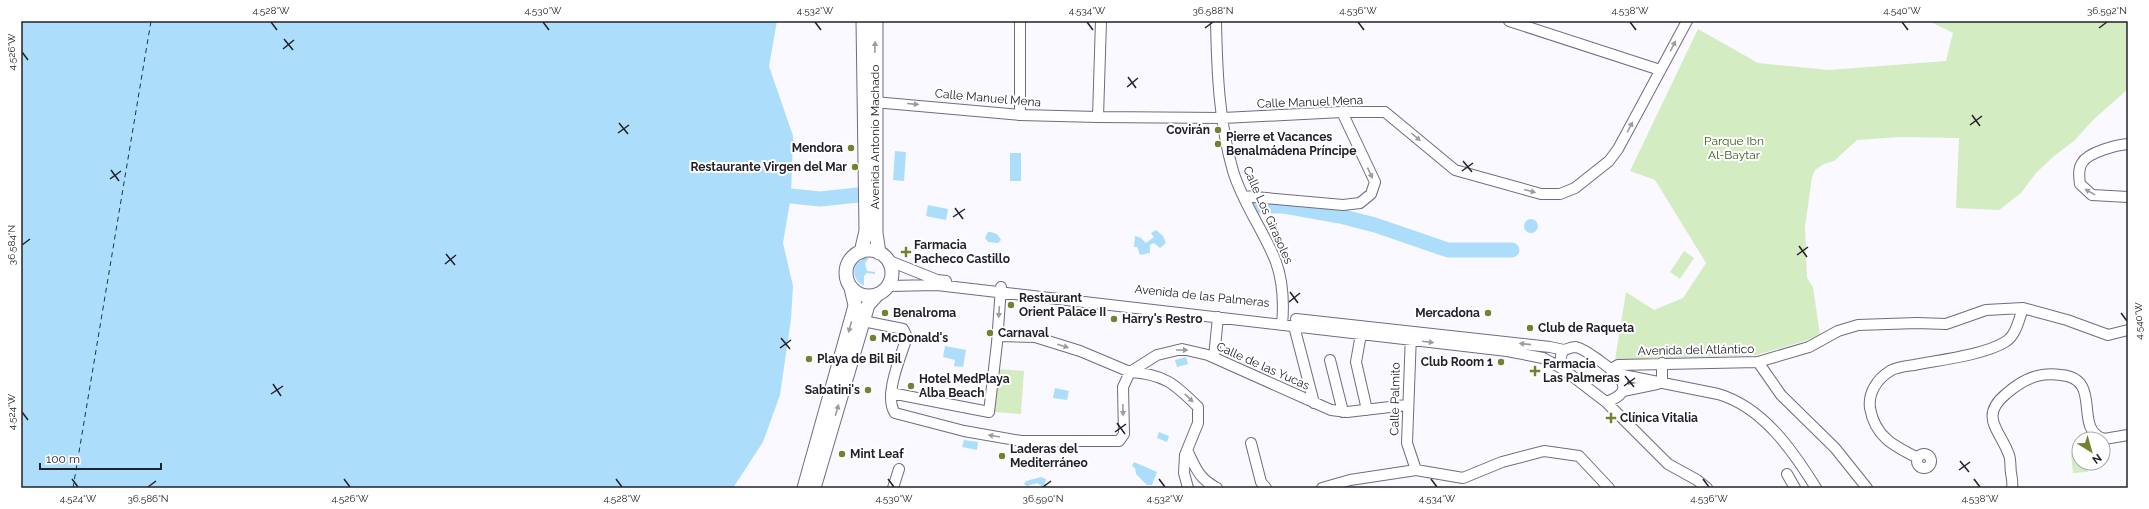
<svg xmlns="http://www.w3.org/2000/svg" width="2149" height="509" font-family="Raleway,sans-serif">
	<rect width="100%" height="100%" fill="#faf9ff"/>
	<path fill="#d3ecc2" d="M1929 21H2128V89L2093 120 2075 140 2053 157 2036 173 2021 193 1999 210 1956 208 1959 138 1900 137 1857 140 1834 161 1824 164 1815 170 1812 177 1805 227 1807 278 1813 287 1820 335 1805 341 1756 355 1615 360 1626 292 1654 310 1683 298 1706 263 1655 180 1630 171 1698 29 1758 63 1829 70 1946 61 1953 33Z
		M1684 251 1694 258 1680 279 1670 272Z
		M997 369 1024 371 1021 414 994 412Z
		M2079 452V463H2087L2088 472 2073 473 2071 453Z"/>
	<path fill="#acdefb" d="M21 21H777L769 66 793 136 791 196 783 243 793 286 791 319 780 395 763 442 733 488H21Z
		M895 151 906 152 904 181 893 180Z
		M1010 153H1021V181H1010Z
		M928 205 948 209 946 220 926 216Z
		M1524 226a7 7 0 1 1 14 0a7 7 0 1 1-14 0Z
		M1156 230 1163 236 1166 243 1160 248 1154 243 1150 245V253L1140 255 1137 247H1134L1135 236 1141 238 1146 243 1154 237 1151 233Z
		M988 232C995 232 998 234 1001 240L998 243 988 242 985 238Z
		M864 258H869L865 263 867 271 875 272V274L867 273 864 276V286C851 279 851 265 864 258Z
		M945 346 966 350 963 367 954 366 955 360 943 357Z
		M1186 357 1188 364 1177 367 1175 360Z
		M1055 388 1069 391 1067 400 1053 398Z
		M1159 432 1169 436 1167 442 1157 438Z
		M964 440 978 442 977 450 962 447Z
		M1134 462 1157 472 1152 485H1147L1136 474 1135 468 1132 466Z
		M1041 477 1046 479 1045 483 1048 488H1044L1037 483 1030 485 1028 487 1024 484 1026 481Z"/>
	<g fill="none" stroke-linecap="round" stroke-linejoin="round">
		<path stroke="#acdefb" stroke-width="15" d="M791 196 820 199 858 195
			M1254 206H1284L1340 216 1375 225 1448 250H1512"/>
		<path stroke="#113b4f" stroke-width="1" stroke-dasharray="5 4" stroke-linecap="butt" d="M73 488 151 21"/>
		<defs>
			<path id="minor" d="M1020 21V115
				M1216 21C1217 71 1219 123 1233 171 1243 204 1264 231 1276 262 1283 282 1284 304 1282 325
				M1509 21 1660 70
				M874 102 1020 115 1098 117 1223 118 1342 112H1385L1455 170 1541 194H1560L1575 188 1609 161 1618 149 1687 21
				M1098 117 1101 21
				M2128 144C2117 145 2088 152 2082 163 2078 169 2079 177 2080 184L2092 195 2128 197
				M1243 196 1343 205 1360 203 1371 194 1375 182 1342 112
				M887 260 937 280 946 281
				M888 286 937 285 1507 351 1543 358 1563 369 1606 402C1639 391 1618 374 1600 361 1593 356 1584 349 1576 347 1571 347 1568 349 1564 350 1559 357 1560 362 1563 369
				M1296 319 1550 347 1564 350
				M863 321 903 329 907 337C901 356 883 396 895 413L964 431 1021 441H1119L1124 434 1123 387 1130 372C1164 374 1175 384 1198 407V423L1185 455 1184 473 1188 488
				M1294 326 1314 403
				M1361 334 1356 362 1367 410
				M1411 334 1407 443 1416 470 1463 478 1502 462 1544 451 1579 456 1609 488
				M997 336 1035 337 1080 351 1130 372 1157 355 1182 349 1208 355 1331 410 1347 412 1407 405
				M1214 357 1218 317
				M1330 360 1343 412
				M1758 362 1781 395 1835 448 1867 488
				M1611 369 1618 365 1758 362 1809 347 1838 331 1858 325 1917 323 1946 324 1986 310 2023 308 2067 320 2108 335 2128 330
				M1618 374 1718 394C1763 407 1793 451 1816 488
				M1662 382V363
				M1623 391 1657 384
				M891 393 989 412 997 343 1001 287
				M1606 402 1668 464 1697 480 1707 488
				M1251 443 1261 482 1266 488
				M1187 450C1196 468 1198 478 1217 488
				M1917 461a7 7 0 1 1 14 0a7 7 0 1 1-14 0Z
				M1918 458C1894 446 1875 437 1870 408 1868 393 1877 379 1890 371 1896 367 1907 366 1914 365 1939 360 1984 355 2005 342 2016 336 2019 319 2023 308
				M1787 474 1795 488
				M893 488 899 469
				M1322 488 1350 480 1416 470
				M2012 488C2013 483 2012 478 2011 473 2010 467 2011 460 2009 455 2001 431 1978 417 2006 394 2015 386 2025 379 2037 376 2045 374 2053 374 2061 375 2104 379 2072 429 2104 439L2128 435"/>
			<path id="major" d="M876 21V233L879 253
				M846 273a23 23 0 1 1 46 0a23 23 0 1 1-46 0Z
				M861 252 866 231 863 21
				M804 488 853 313 855 305 851 288
				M814 488 868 305 878 294"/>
		</defs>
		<use href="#minor" stroke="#716a85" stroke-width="12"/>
		<use href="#major" stroke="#716a85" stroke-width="15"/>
		<use href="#minor" stroke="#fff" stroke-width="10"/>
		<use href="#major" stroke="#fff" stroke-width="13"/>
	</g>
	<defs><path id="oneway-solid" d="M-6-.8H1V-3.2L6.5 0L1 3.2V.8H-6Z"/></defs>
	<g fill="#9c9ba0">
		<use href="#oneway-solid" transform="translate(1673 46) rotate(-62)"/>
		<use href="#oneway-solid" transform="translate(875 47) rotate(-89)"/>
		<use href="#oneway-solid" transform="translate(913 104) rotate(5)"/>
		<use href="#oneway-solid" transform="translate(1630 127) rotate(-62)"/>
		<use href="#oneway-solid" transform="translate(1416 137) rotate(40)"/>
		<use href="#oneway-solid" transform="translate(1370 173) rotate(65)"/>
		<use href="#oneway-solid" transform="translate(1530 191) rotate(15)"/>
		<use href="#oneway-solid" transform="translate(2090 192) rotate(-151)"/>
		<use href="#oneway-solid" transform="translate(999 312) rotate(94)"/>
		<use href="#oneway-solid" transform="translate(850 327) rotate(105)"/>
		<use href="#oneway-solid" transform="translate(1428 342) rotate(7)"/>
		<use href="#oneway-solid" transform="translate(1525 344) rotate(-174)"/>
		<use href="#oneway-solid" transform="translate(1063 346) rotate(17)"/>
		<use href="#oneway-solid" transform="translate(1182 350)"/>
		<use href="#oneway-solid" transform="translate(1189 398) rotate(44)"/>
		<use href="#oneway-solid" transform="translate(837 410) rotate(-74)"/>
		<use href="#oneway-solid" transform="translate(1123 410) rotate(89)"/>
		<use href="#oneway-solid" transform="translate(994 436) rotate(-170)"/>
	</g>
	<path fill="none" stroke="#23202b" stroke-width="1.5" d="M271 22 277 30M543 22 549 30M815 22 821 30M1087 22 1093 30M1358 22 1364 30M1630 22 1636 30M1902 22 1908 30M1205 28 1213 22M2099 28 2107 22M284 39 293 50M283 49 294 40M22 52 28 60M1128 77 1136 88M1127 87 1138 78M1972 115 1980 126M619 123 628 134M1970 125 1982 116M618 133 629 125M1463 161 1472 172M111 170 119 181M1462 171 1473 163M110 179 121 171M955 208 963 219M953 217 965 209M22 245 30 239M1799 246 1807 257M446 254 455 265M1797 255 1808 247M445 264 456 255M1290 292 1298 303M1289 302 1300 293M2121 313 2127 321M781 338 790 349M780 348 791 340M1625 376 1634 387M273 384 281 396M1624 386 1635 378M271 394 283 386M22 412 28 420M1117 423 1125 434M1115 432 1126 424M1960 461 1969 472M1959 470 1970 462M72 479 78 487M344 479 350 487M616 479 622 487M888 479 894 487M1159 479 1165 487M1431 479 1437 487M1703 479 1709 487M1974 479 1980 487M148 487 156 481M1043 487 1051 481"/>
	<g fill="#718231" stroke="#fff" stroke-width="1.5">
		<circle cx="1218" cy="130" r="4"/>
		<circle cx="1218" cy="144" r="4"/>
		<circle cx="851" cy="148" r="4"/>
		<circle cx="855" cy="167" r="4"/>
		<path d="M904 246h4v4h4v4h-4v4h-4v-4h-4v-4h4z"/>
		<circle cx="1011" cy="305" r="4"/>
		<circle cx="885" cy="313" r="4"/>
		<circle cx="1488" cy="313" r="4"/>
		<circle cx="1114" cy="319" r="4"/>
		<circle cx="1530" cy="328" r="4"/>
		<circle cx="990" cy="333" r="4"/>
		<circle cx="873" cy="338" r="4"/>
		<circle cx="809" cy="359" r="4"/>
		<circle cx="1501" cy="362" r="4"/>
		<path d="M1533 365h4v4h4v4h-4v4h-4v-4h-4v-4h4z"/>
		<circle cx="911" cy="386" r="4"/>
		<circle cx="868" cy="390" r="4"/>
		<path d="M1609 412h4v4h4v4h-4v4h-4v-4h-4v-4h4z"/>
		<circle cx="842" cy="454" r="4"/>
		<circle cx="1002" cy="456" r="4"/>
	</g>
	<g text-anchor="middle" stroke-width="4" stroke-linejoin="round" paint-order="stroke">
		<g font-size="12" fill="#23202b" stroke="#fff">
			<text transform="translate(988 98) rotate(5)" y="4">Calle Manuel Mena</text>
			<text transform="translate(1310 102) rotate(-2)" y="4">Calle Manuel Mena</text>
			<text transform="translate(875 137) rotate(-90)" y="4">Avenida Antonio Machado</text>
			<text transform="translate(1268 215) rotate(66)" y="4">Calle Los Girasoles</text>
			<text transform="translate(1202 296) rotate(6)" y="4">Avenida de las Palmeras</text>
			<text transform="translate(1696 350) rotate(-1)" y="4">Avenida del Atlántico</text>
			<text transform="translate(1263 366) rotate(24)" y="4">Calle de las Yucas</text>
			<text transform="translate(1395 399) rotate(-89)" y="4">Calle Palmito</text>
		</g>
		<g font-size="12" font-weight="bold" fill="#23202b" stroke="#fff" text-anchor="start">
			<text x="1210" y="134" text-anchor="end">Covirán</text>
			<text x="1226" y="141">Pierre et Vacances<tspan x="1226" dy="14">Benalmádena Príncipe</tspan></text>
			<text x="843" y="152" text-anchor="end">Mendora</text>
			<text x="847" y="171" text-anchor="end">Restaurante Virgen del Mar</text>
			<text x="914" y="249">Farmacia<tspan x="914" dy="14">Pacheco Castillo</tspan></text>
			<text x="1019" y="302">Restaurant<tspan x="1019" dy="14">Orient Palace II</tspan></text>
			<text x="893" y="317">Benalroma</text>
			<text x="1480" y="317" text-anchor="end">Mercadona</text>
			<text x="1122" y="323">Harry's Restro</text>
			<text x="1538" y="332">Club de Raqueta</text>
			<text x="998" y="337">Carnaval</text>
			<text x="881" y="342">McDonald's</text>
			<text x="817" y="363">Playa de Bil Bil</text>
			<text x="1493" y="366" text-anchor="end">Club Room 1</text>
			<text x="1543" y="368">Farmacia<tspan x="1543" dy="14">Las Palmeras</tspan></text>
			<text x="919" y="383">Hotel MedPlaya<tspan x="919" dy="14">Alba Beach</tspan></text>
			<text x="860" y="394" text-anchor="end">Sabatini's</text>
			<text x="1620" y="422">Clínica Vitalia</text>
			<text x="1010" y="453">Laderas del<tspan x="1010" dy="14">Mediterráneo</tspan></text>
			<text x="850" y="458">Mint Leaf</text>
		</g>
		<g font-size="12" fill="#3a5a1d" stroke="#fff">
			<text x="1734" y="145">Parque Ibn<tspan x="1734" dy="14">Al-Baytar</tspan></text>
		</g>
	</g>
	<rect width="2149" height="509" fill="none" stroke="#ffffff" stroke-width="44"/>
	<g transform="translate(2091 451) rotate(143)"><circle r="19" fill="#ffffff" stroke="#a7a6aa"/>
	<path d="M0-3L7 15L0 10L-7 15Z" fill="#718231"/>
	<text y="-6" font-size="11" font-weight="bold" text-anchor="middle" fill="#23202b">N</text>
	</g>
	<path d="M40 463v6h121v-6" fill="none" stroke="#23202b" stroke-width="2"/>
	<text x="46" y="463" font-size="12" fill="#23202b" stroke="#ffffff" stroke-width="3" paint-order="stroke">100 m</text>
	<rect x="22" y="22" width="2105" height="465" fill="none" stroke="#23202b" stroke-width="1.5"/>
	<g font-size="10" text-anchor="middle" fill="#23202b">
		<text x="271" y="14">4.528°W</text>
		<text x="543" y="14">4.530°W</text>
		<text x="815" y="14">4.532°W</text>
		<text x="1087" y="14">4.534°W</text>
		<text x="1213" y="14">36.588°N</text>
		<text x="1358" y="14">4.536°W</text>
		<text x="1630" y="14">4.538°W</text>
		<text x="1902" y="14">4.540°W</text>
		<text x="2107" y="14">36.592°N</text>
		<text transform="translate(11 52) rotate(-90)" y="4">4.526°W</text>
		<text transform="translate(11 245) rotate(-90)" y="4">36.584°N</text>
		<text transform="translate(2138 321) rotate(-90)" y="4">4.540°W</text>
		<text transform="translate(11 412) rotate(-90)" y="4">4.524°W</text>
		<text x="78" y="502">4.524°W</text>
		<text x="148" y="502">36.586°N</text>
		<text x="350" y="502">4.526°W</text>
		<text x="622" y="502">4.528°W</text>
		<text x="894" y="502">4.530°W</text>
		<text x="1043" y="502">36.590°N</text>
		<text x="1165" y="502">4.532°W</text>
		<text x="1437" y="502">4.534°W</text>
		<text x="1709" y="502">4.536°W</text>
		<text x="1980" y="502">4.538°W</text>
	</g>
</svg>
